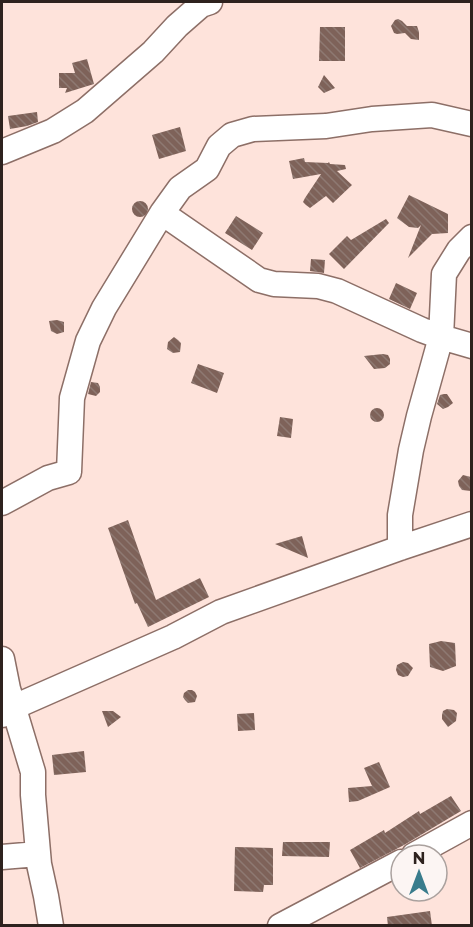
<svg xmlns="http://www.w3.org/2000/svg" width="473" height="927" font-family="Montserrat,sans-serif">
	<defs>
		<pattern id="building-back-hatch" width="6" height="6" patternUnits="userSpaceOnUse" patternTransform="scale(1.5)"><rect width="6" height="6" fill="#7e6259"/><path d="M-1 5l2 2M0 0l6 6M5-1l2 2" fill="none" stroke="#8e7972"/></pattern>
	</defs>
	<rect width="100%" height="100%" fill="#fee3db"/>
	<path fill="url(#building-back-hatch)" d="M398 19 402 21 407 26H417L419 32V40L411 39 405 33 397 34 394 33 391 26 395 20Z
		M320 27H345V61H319Z
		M87 59 94 84 65 93 67 88H59V73H75L72 63Z
		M324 75 335 88 324 93 318 87Z
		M37 112 38 122 27 126 10 129 8 116Z
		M180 127 186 151 159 159 152 135Z
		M304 158 305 162 328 163 329 162 330 164 345 165 346 169 337 171 352 185 333 203 326 196 310 208 306 205 303 202 305 198 321 174 293 179 289 161Z
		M409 195 448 214V233L432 234 408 258 421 225 418 228 409 227 397 218Z
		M132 209a8 8 0 1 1 16 0a8 8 0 1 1-16 0Z
		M236 216 263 233 252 250 225 233Z
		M386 219 389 223 344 269 329 254 347 236 351 240Z
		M311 259 325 260 324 273 310 271Z
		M396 283 417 293 410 309 389 299Z
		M57 320 64 322V332L57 334 51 331 49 321Z
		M174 337 178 340 181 343 180 352 173 353 167 349 168 342Z
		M383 354 388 355 390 359V364L385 368 374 369 364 356Z
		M198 364 224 373 217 393 191 383Z
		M91 382 98 383 100 387V392L96 396 88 394Z
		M444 394H447L453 403 448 407 443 409 437 404 440 395Z
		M370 415a7 7 0 1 1 14 0a7 7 0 1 1-14 0Z
		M280 417 293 419 291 438 277 436Z
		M463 475 471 477V491L462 490 459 486 458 481Z
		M128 520 156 600 200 578 209 597 148 627 137 603 135 604 108 528Z
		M302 536 308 558 275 544Z
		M441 641 455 643 456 666 443 671 430 667 429 644Z
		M403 662 408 663 413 668 408 676 403 677 398 675 396 670 397 665Z
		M188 690H192L195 692 197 696 195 702 188 703 185 700 183 697 184 693Z
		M447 709 454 710 457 713 456 721 448 727 442 719V715L443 711Z
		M102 711H113L121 717 108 727Z
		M254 713 255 730 238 731 237 714Z
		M84 751 86 772 54 775 52 755Z
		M379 762 390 787 358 801 349 802 348 788 372 786 364 768Z
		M451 796 461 811 404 845 360 868 350 850 384 830 385 833 419 811 420 814Z
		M283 842H330L329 857 282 856Z
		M235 847 273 848V885H264L263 892 234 891Z
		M430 911 432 926H388L387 917Z"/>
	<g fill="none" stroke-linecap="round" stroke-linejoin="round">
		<defs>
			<path id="minor" d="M2 152 53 131 85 111 153 52 177 26 201 5 210 2
				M162 213 259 280 274 284 318 286 337 291 422 330 441 337 472 346
				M2 503 48 478 69 472 72 398 88 341 104 308 162 213 180 188 207 169 219 146 232 135 253 129 326 126 372 119 432 115 472 124
				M400 548V515L411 450 419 416 441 337 444 274 459 250 472 237
				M2 659 8 689 33 772V795L39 864 46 896 51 926
				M2 715 14 707 173 637 221 612 400 548 472 524
				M414 855 472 823
				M2 857 38 854
				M280 926 401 862"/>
		</defs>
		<use href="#minor" stroke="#8d6f67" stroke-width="27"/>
		<use href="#minor" stroke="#fff" stroke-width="24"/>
	</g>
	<rect width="473" height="927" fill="none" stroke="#2e221e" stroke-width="6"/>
	<g transform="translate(419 873)"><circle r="28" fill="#fcf5f3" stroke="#aaa19e" stroke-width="1.5"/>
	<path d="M0-4.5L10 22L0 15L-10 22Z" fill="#397c8c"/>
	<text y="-9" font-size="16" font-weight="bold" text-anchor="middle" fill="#2e221e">N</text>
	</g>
</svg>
